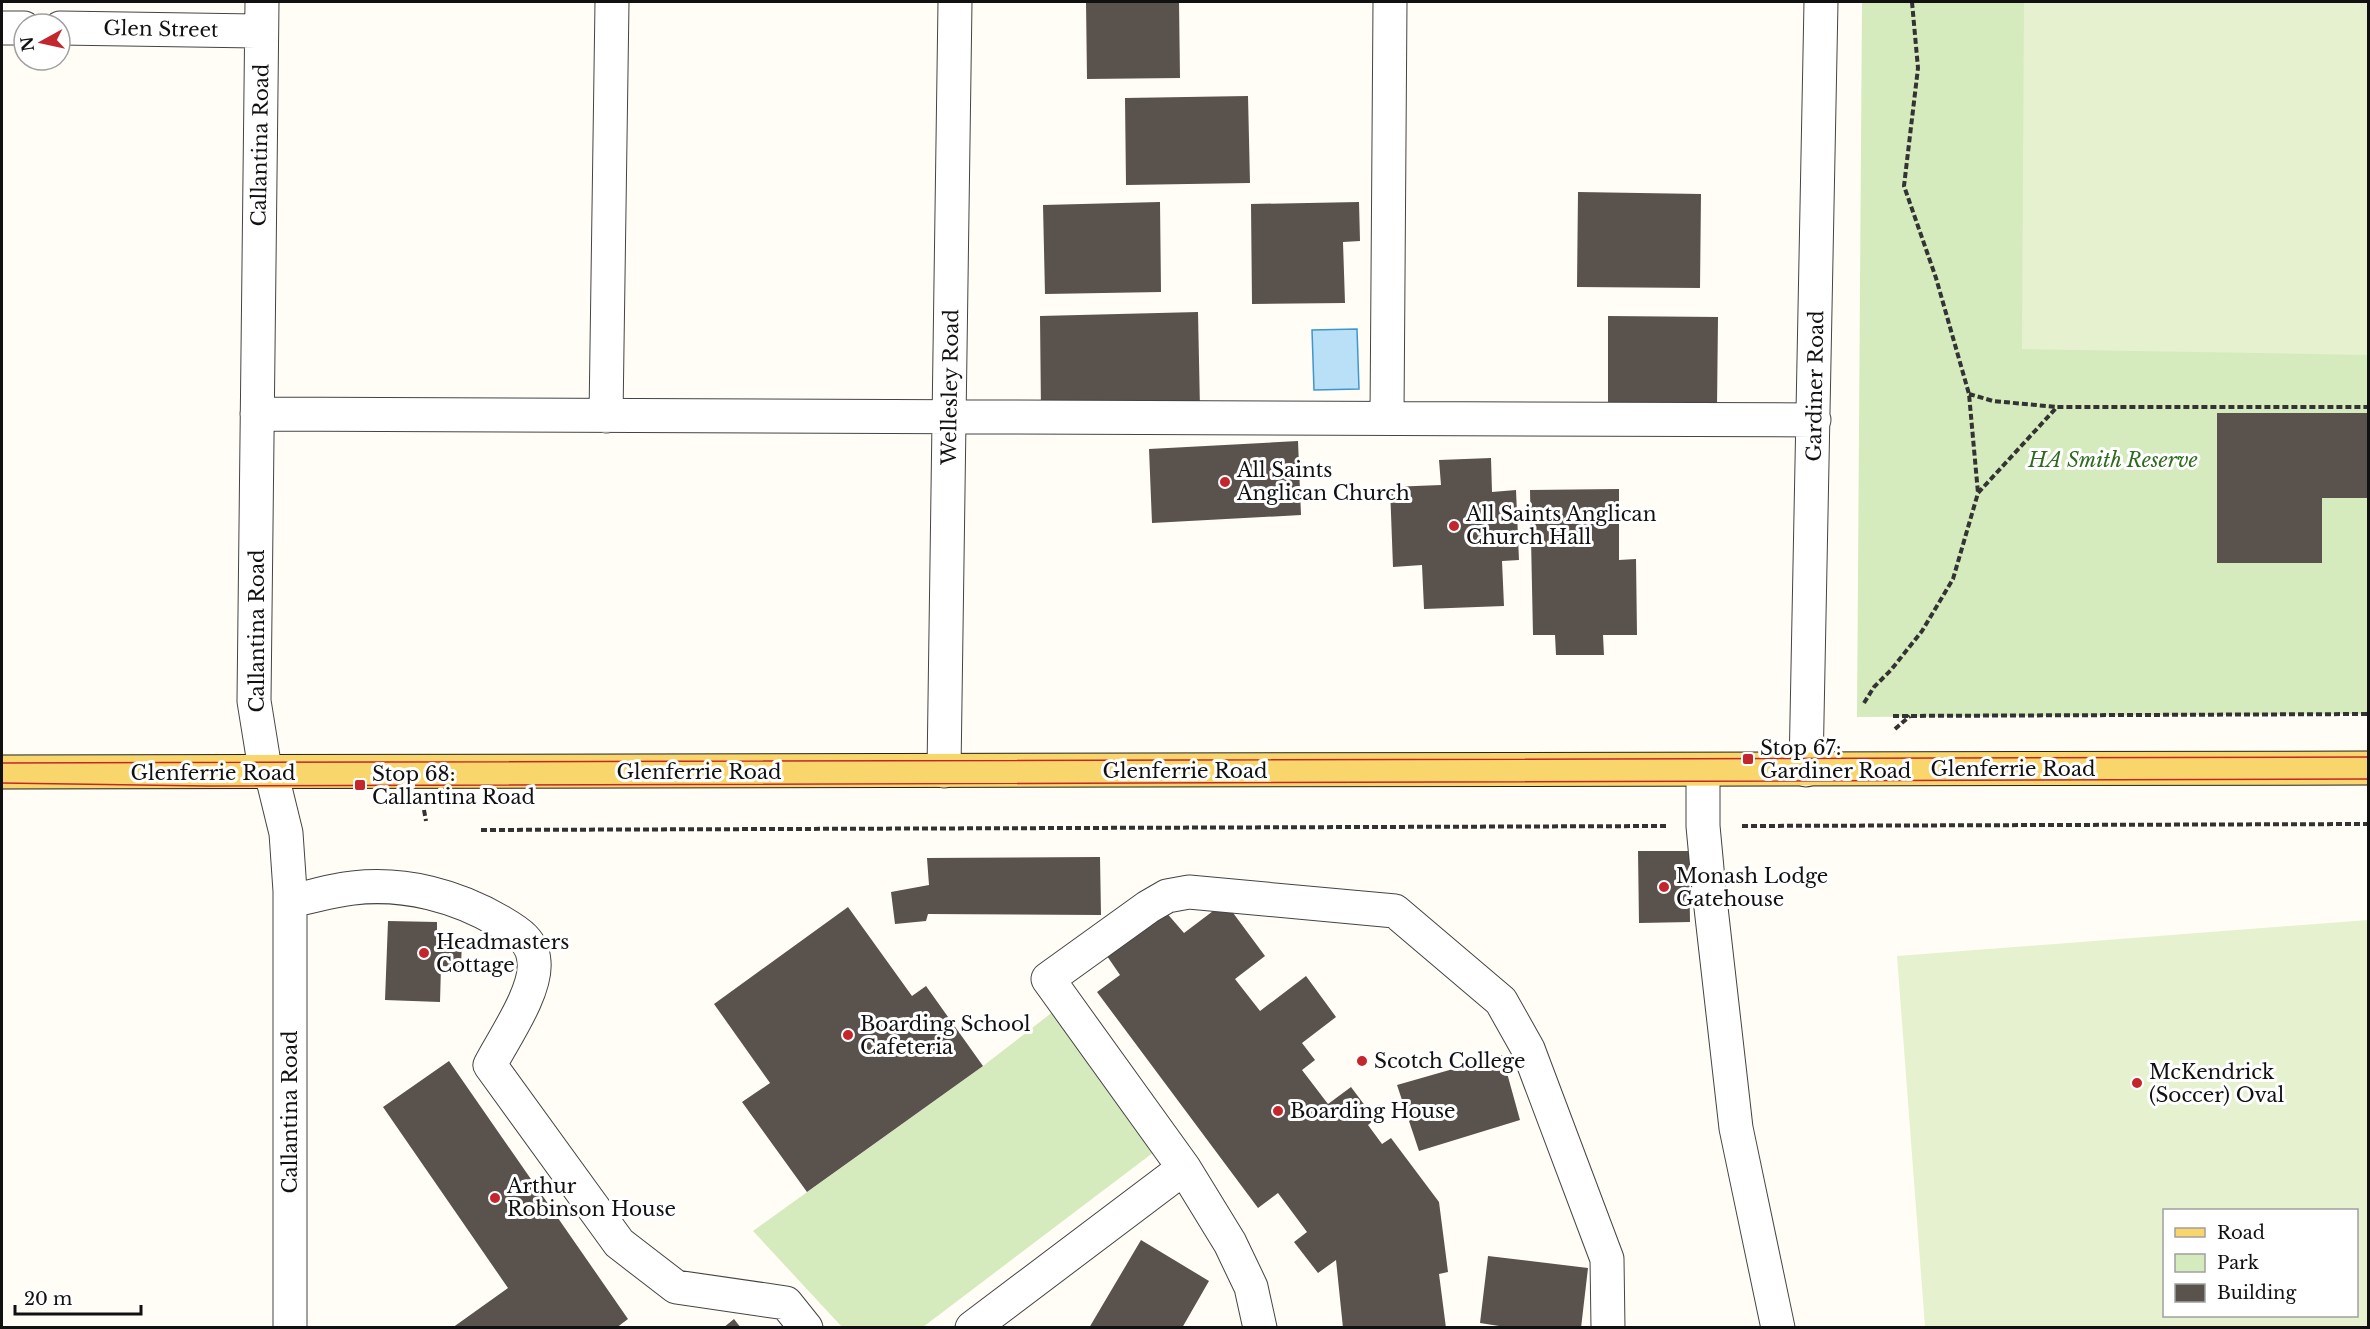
<svg xmlns="http://www.w3.org/2000/svg" width="2370" height="1329" font-family="'Libre Baskerville',serif">
	<rect width="100%" height="100%" fill="#fffdf5"/>
	<path fill="#d5ebbd" d="M1862 2H2368V714L1857 717Z
		M1054 1011 1154 1152 923 1327H842L753 1231 983 1066Z"/>
	<path fill="#e6f2cf" fill-rule="evenodd" d="M2024 2H2368V355L2022 349Z
		M2368 920V1327H1925L1897 956ZM2164 1210H2356V1316H2164Z"/>
	<path fill="#b9e0f7" stroke="#3f96cf" stroke-width="1.5" d="M1357 329 1359 389 1314 390 1312 330Z"/>
	<path fill="#5a524d" d="M1086 2H1179L1180 78 1087 79Z
		M1248 96 1250 183 1126 185 1125 98Z
		M1578 192 1701 194 1700 288 1577 287Z
		M1160 202 1161 292 1045 294 1043 205Z
		M1359 202 1360 241 1343 242 1345 303 1252 304 1251 204Z
		M1198 312 1200 409 1041 412 1040 316Z
		M1608 316 1718 317 1717 407 1608 406Z
		M2217 413H2368V498H2322V563H2217Z
		M1298 441 1301 515 1152 523 1149 449Z
		M1491 458 1492 492 1516 490 1519 560 1502 561 1504 606 1424 609 1422 565 1393 567 1390 487 1441 485 1439 460Z
		M1619 489V560L1636 559 1637 635H1603L1604 655H1556L1555 635H1533L1530 490Z
		M1638 851H1689L1690 922 1639 923Z
		M1100 857 1101 915 928 914 926 921 895 924 891 892 929 885 927 858Z
		M1225 902 1265 956 1235 979 1260 1011 1306 976 1336 1017 1302 1043 1315 1060 1302 1070 1328 1104 1351 1087 1375 1119 1368 1125 1382 1144 1391 1138 1439 1202 1448 1272 1439 1274 1446 1328H1343L1336 1260 1318 1273 1294 1242 1307 1232 1278 1193 1258 1208 1097 992 1120 975 1107 956 1165 911 1184 933Z
		M848 907 912 996 926 986 983 1066 807 1192 742 1102 770 1083 714 1004Z
		M388 921 437 922V939L462 940 461 967 441 966 440 1002 385 1000Z
		M1502 1055 1520 1120 1419 1151 1397 1085Z
		M449 1061 628 1319 616 1328H452L508 1288 383 1107Z
		M1141 1240 1209 1281 1182 1328H1089Z
		M1488 1256 1588 1268 1581 1328H1512L1480 1323Z
		M734 1319 741 1328H723Z"/>
	<g fill="none" stroke-linecap="round" stroke-linejoin="round">
		<defs>
			<path id="minor" d="M262 2 254 701 264 763 274 784 286 833 290 891V1328
				M2 28H24
				M60 28 261 31
				M257 414 1814 420
				M606 416 612 2
				M1387 416 1390 2
				M1703 770V826L1709 890 1736 1128 1778 1328
				M1806 770 1821 2
				M944 771 955 2
				M290 901C311 897 332 890 353 888 405 882 457 896 501 922 518 932 533 941 534 962 537 991 504 1038 490 1065L619 1243 676 1287 786 1303 806 1328
				M972 1328 1184 1168
				M1260 1328 1251 1287 1230 1243 1184 1168 1048 979 1148 907 1167 896 1189 892 1395 911 1501 1001 1528 1049 1607 1259 1608 1328"/>
			<path id="major" d="M2 772 2368 768"/>
		</defs>
		<use href="#minor" stroke="#444" stroke-width="35"/>
		<use href="#major" stroke="#222" stroke-width="35"/>
		<path stroke="#333" stroke-width="4" stroke-dasharray="6 3" stroke-linecap="butt" d="M1912 2 1918 68 1904 186 1936 278 1969 394 1978 493
			M1969 394 1993 401 2057 407
			M1864 703 1874 687 1891 670 1922 631 1953 579 1978 493 2057 407H2368
			M1893 716 2368 714
			M1895 729 1910 716
			M424 810 426 821
			M1742 826 2368 824
			M481 830 1666 826"/>
		<use href="#minor" stroke="#fff" stroke-width="33"/>
		<use href="#major" stroke="#f9d66b" stroke-width="33"/>
		<path stroke="#c4262e" stroke-width="1.5" d="M2 763 2368 757
			M2 783 208 786 2368 779"/>
	</g>
	<g fill="#c4262e" stroke="#fff" stroke-width="2">
		<circle cx="1225" cy="482" r="6"/>
		<circle cx="1454" cy="526" r="6"/>
		<rect x="1742" y="753" width="12" height="12" rx="3"/>
		<rect x="354" y="779" width="12" height="12" rx="3"/>
		<circle cx="1664" cy="887" r="6"/>
		<circle cx="424" cy="953" r="6"/>
		<circle cx="848" cy="1035" r="6"/>
		<circle cx="1362" cy="1061" r="6"/>
		<circle cx="2137" cy="1083" r="6"/>
		<circle cx="1278" cy="1111" r="6"/>
		<circle cx="495" cy="1198" r="6"/>
	</g>
	<g text-anchor="middle" stroke-width="6" stroke-linejoin="round" paint-order="stroke">
		<g font-size="20" fill="#111" stroke="#fff">
			<text transform="translate(161 29) rotate(1)" y="7">Glen Street</text>
			<text transform="translate(260 145) rotate(-89)" y="7">Callantina Road</text>
			<text transform="translate(1815 386) rotate(-89)" y="7">Gardiner Road</text>
			<text transform="translate(950 387) rotate(-89)" y="7">Wellesley Road</text>
			<text transform="translate(257 631) rotate(-90)" y="7">Callantina Road</text>
			<text x="2013" y="776">Glenferrie Road</text>
			<text x="1185" y="778">Glenferrie Road</text>
			<text x="699" y="779">Glenferrie Road</text>
			<text x="213" y="780">Glenferrie Road</text>
			<text transform="translate(290 1112) rotate(-90)" y="7">Callantina Road</text>
		</g>
		<g font-size="20" font-style="italic" fill="#2f6b1f" stroke="#fff">
			<text x="2113" y="467">HA Smith Reserve</text>
		</g>
		<g font-size="20" fill="#111" stroke="#fff" text-anchor="start">
			<text x="1237" y="477">All Saints<tspan x="1237" dy="23">Anglican Church</tspan></text>
			<text x="1466" y="521">All Saints Anglican<tspan x="1466" dy="23">Church Hall</tspan></text>
			<text x="1760" y="755">Stop 67:<tspan x="1760" dy="23">Gardiner Road</tspan></text>
			<text x="372" y="781">Stop 68:<tspan x="372" dy="23">Callantina Road</tspan></text>
			<text x="1676" y="883">Monash Lodge<tspan x="1676" dy="23">Gatehouse</tspan></text>
			<text x="436" y="949">Headmasters<tspan x="436" dy="23">Cottage</tspan></text>
			<text x="860" y="1031">Boarding School<tspan x="860" dy="23">Cafeteria</tspan></text>
			<text x="1374" y="1068">Scotch College</text>
			<text x="2149" y="1079">McKendrick<tspan x="2149" dy="23">(Soccer) Oval</tspan></text>
			<text x="1290" y="1118">Boarding House</text>
			<text x="507" y="1193">Arthur<tspan x="507" dy="23">Robinson House</tspan></text>
		</g>
	</g>
	<rect width="2370" height="1329" fill="none" stroke="#111111" stroke-width="6"/>
	<rect x="2163" y="1209" width="195" height="108" fill="#ffffff" stroke="#a0a0a0" stroke-width="1.5"/>
	<rect x="2175" y="1228" width="30" height="9" fill="#f9d66b" stroke="#a0a0a0" stroke-width="1.5"/>
	<text x="2217" y="1239" font-size="18" fill="#111111">Road</text>
	<rect x="2175" y="1254" width="30" height="18" fill="#d5ebbd" stroke="#a0a0a0" stroke-width="1.5"/>
	<text x="2217" y="1269" font-size="18" fill="#111111">Park</text>
	<rect x="2175" y="1284" width="30" height="18" fill="#5a524d" stroke="#a0a0a0" stroke-width="1.5"/>
	<text x="2217" y="1299" font-size="18" fill="#111111">Building</text>
	<g transform="translate(42 42) rotate(262)"><circle r="28" fill="#ffffff" stroke="#a0a0a0" stroke-width="1.5"/>
	<path d="M0-4.5L10 22L0 15L-10 22Z" fill="#c4262e"/>
	<text y="-9" font-size="16" font-weight="bold" text-anchor="middle" fill="#111111">N</text>
	</g>
	<path d="M15 1305v9h126v-9" fill="none" stroke="#111111" stroke-width="3"/>
	<text x="24" y="1305" font-size="18" fill="#111111" stroke="#ffffff" stroke-width="4.5" paint-order="stroke">20 m</text>
</svg>
